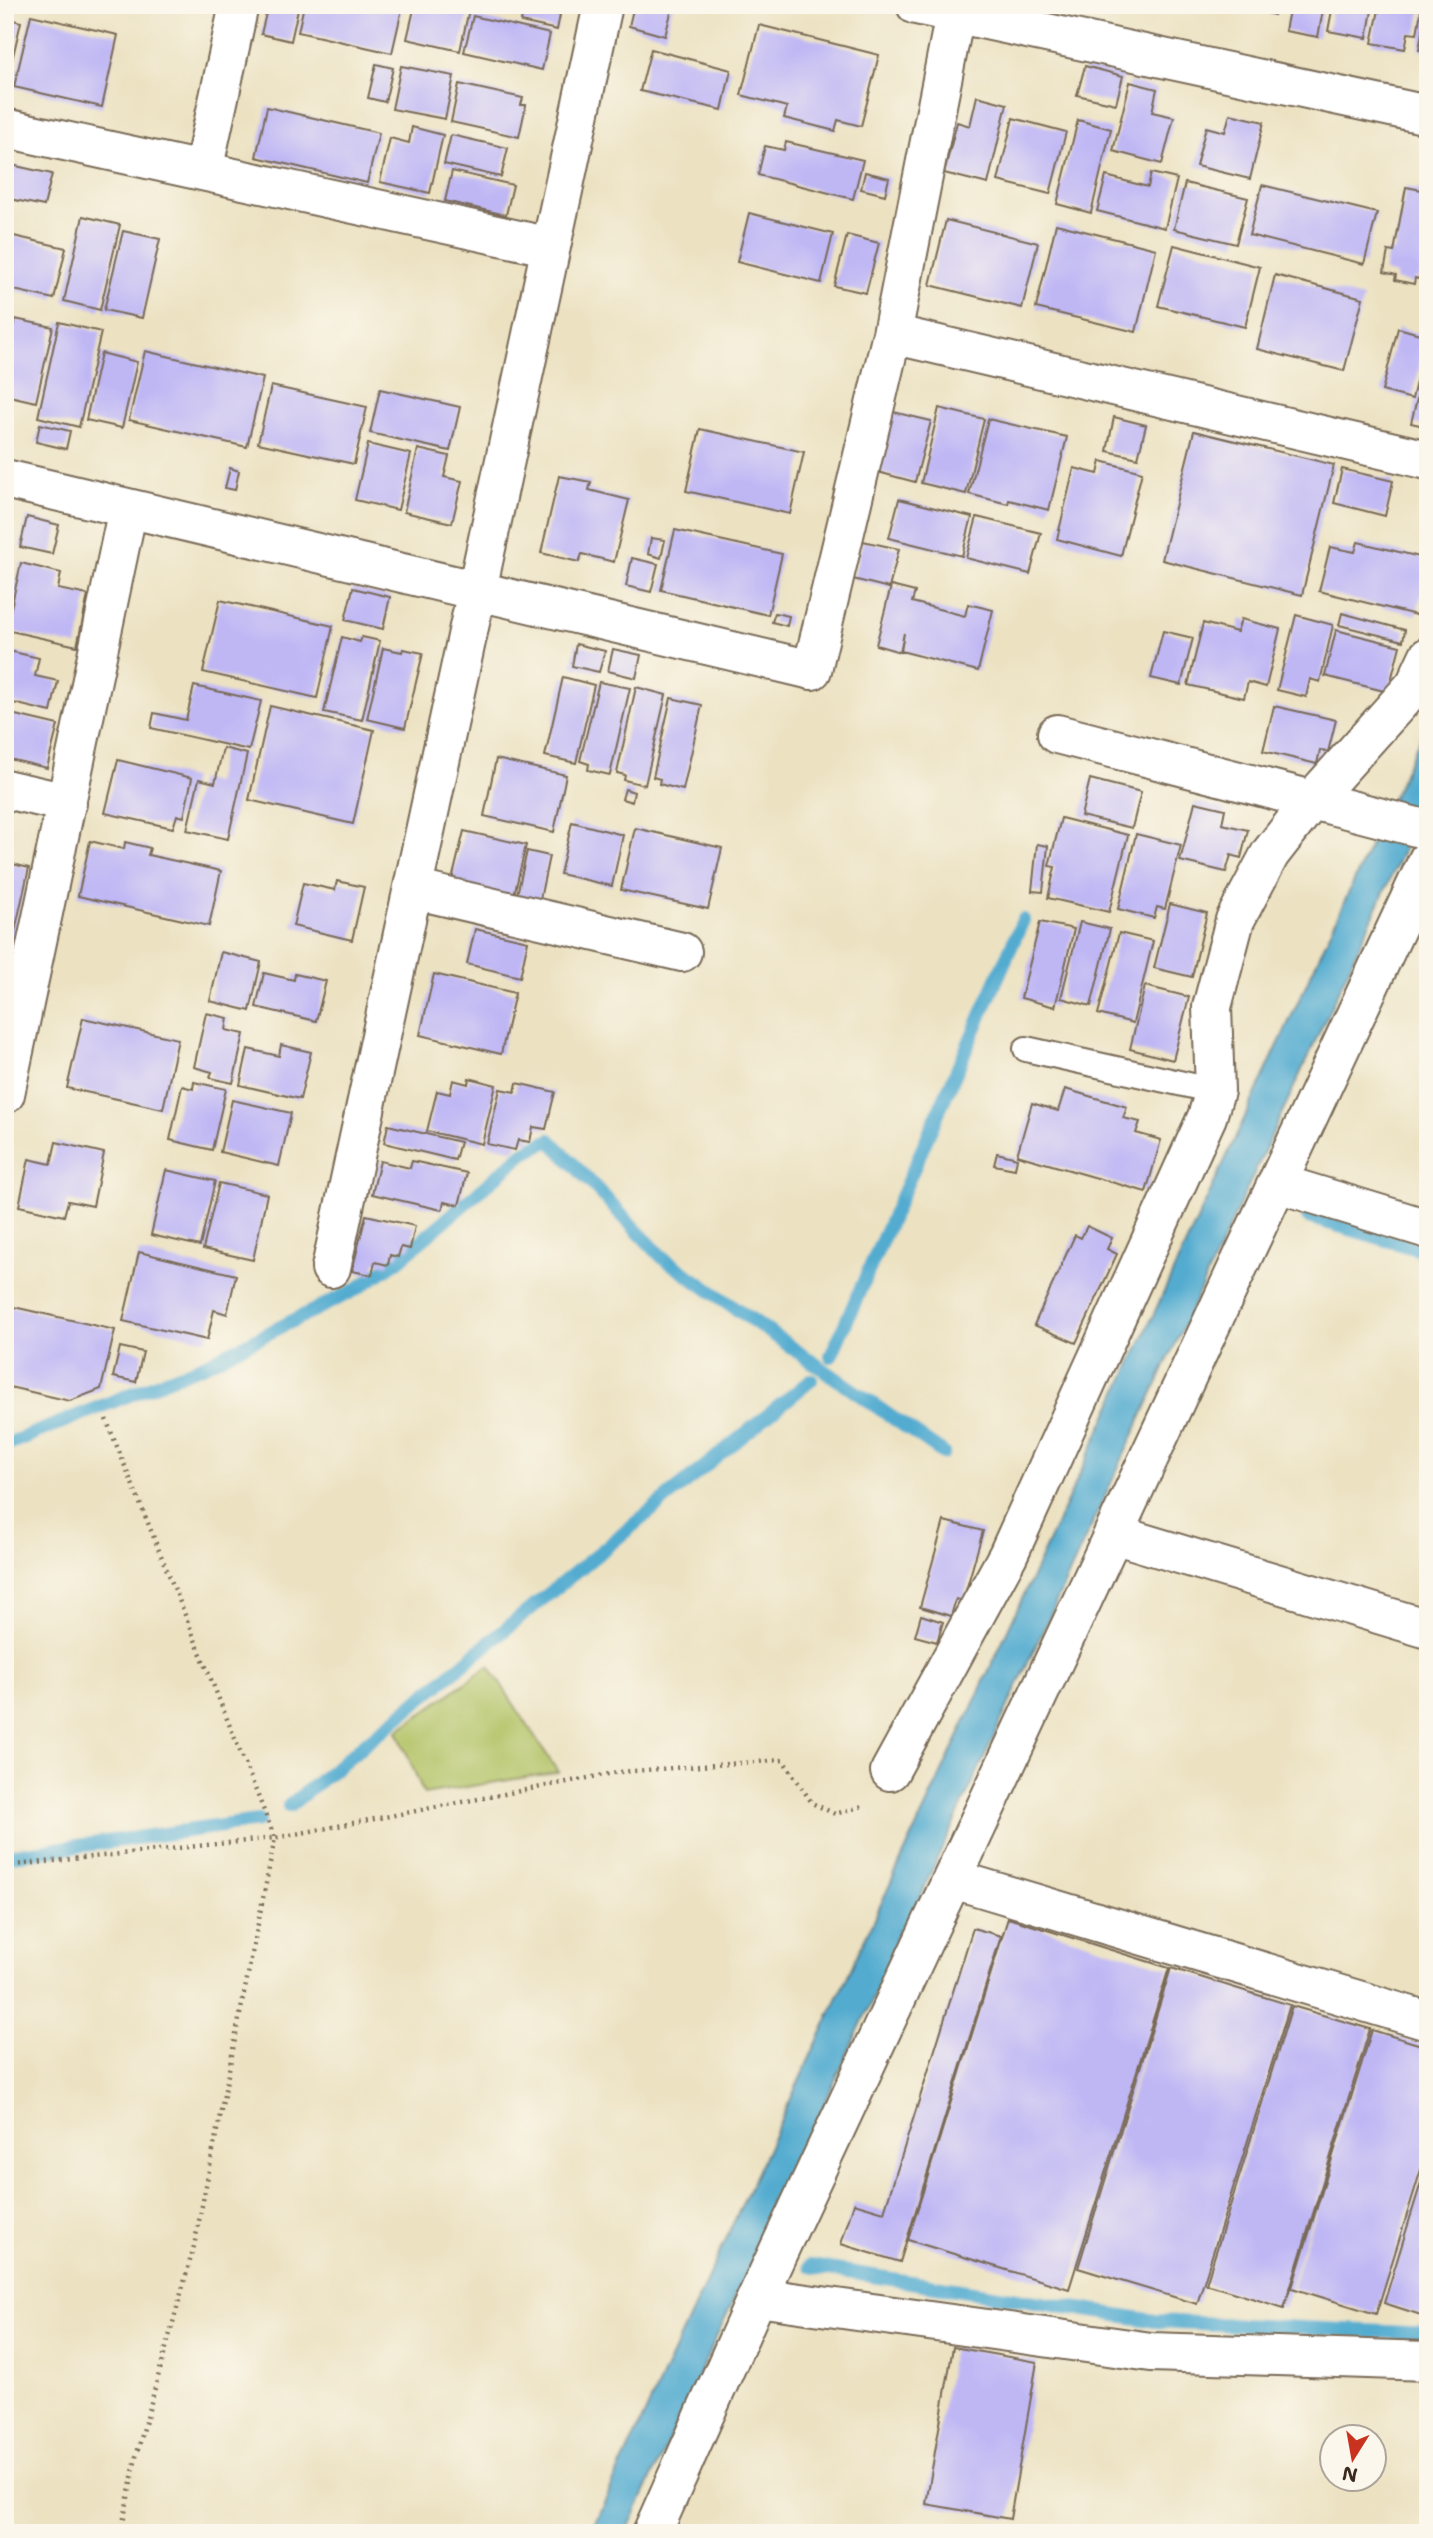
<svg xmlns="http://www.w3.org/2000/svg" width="1433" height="2538" font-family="'Shantell Sans',sans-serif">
	<rect width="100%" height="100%" fill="#fbf7ec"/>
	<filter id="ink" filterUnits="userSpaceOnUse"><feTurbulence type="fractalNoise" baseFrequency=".0143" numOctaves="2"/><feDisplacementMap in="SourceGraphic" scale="14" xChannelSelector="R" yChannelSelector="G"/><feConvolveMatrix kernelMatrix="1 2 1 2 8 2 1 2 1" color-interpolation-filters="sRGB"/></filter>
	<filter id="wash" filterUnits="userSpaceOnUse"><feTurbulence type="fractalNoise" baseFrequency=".00686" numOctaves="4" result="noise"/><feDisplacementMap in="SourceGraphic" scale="28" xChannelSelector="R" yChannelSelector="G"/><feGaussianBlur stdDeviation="1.57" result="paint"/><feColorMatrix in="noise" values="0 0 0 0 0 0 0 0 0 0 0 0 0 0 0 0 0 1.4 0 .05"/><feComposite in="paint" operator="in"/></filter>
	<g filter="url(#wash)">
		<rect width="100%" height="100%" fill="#ece2c2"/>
		<path fill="#b2c366" stroke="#767642" stroke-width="2" d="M489 1666 558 1772 424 1794 397 1731Z"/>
		<path fill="#53acd0" stroke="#476b77" stroke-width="2" d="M1428 721V797L626 2533H590Z"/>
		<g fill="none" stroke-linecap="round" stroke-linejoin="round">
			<path stroke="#53acd0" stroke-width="14" d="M1308 1217 1428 1252
				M831 1356 1023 920
				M5 1445 204 1365 355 1290 399 1260 525 1152 550 1140 662 1257 943 1453
				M289 1806 811 1380
				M5 1856 258 1821
				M810 2266 1155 2321 1428 2334"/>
		</g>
		<g id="blocks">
			<path fill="#bfb7f4" d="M268 5H299L291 41 261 34Z
				M304 5H403L392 53 298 32Z
				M415 5H470L460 51 407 39Z
				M634 5H673L665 36 629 26Z
				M1239 5H1276L1274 15Z
				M1290 5H1324L1318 37 1285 31Z
				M1333 5H1373L1367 38 1328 31Z
				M1380 5H1422L1417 34 1408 33 1405 49 1372 43Z
				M524 7 560 15 557 30 521 22Z
				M1426 9H1428V52L1419 50Z
				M31 15 118 35 102 107 14 87Z
				M473 16 550 34 542 70 464 52Z
				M5 18 21 22 6 86H5Z
				M759 25 879 55 861 126 838 120 835 131 784 118 787 107 741 95Z
				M651 49 731 70 722 110 640 91Z
				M376 64 393 68 385 102 368 98Z
				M401 66 454 76 445 119 392 109Z
				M1085 66 1123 76 1116 104 1077 95Z
				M1130 82 1157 89 1152 112 1174 117 1162 164 1113 151Z
				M459 84 523 98 521 105H526L519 137 451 122Z
				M977 96 1007 104 988 184 944 173 957 122 970 126Z
				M267 107 379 133 367 183 256 157Z
				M1230 114 1264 122 1250 179 1196 166 1206 127 1225 132Z
				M1013 118 1066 132 1050 194 998 181Z
				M1078 120 1111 129 1091 213 1057 204Z
				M412 127 443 135 430 193 380 182 390 138 409 143Z
				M451 135 508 148 501 177 444 164Z
				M786 142 863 160 853 199 758 175 765 146 784 150Z
				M7 164 52 174 44 206 5 198Z
				M452 171 513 185 506 215 445 201Z
				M865 172 889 178 885 195 861 189Z
				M1151 173 1177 179 1165 228 1097 211 1106 176 1148 187Z
				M1185 183 1248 198 1236 244 1174 229Z
				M1262 185 1377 213 1364 264 1249 235Z
				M1423 185 1428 186V233L1419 279 1415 278 1414 284 1395 280 1396 275 1384 272 1388 251 1394 252 1406 187 1422 190Z
				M749 213 833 234 821 283 737 262Z
				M83 216 120 225 100 310 64 301Z
				M946 220 1038 243 1022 308 930 285Z
				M1056 224 1156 249 1136 332 1036 308Z
				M123 231 160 239 142 318 104 310Z
				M5 234 66 248 54 299 5 288Z
				M847 235 879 243 866 293 834 286Z
				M1174 245 1260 267 1245 327 1158 306Z
				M1426 254H1428V287L1420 285Z
				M1275 275 1363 298 1344 371 1257 349Z
				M15 319 53 327 36 402 5 395V362Z
				M59 322 101 332 79 427 38 417Z
				M1398 328 1427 336 1412 399 1382 391Z
				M145 351 263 378 247 447 129 420Z
				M101 353 137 362 122 428 86 420Z
				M1425 367H1428V427L1411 423Z
				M271 386 367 407 354 464 258 443Z
				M380 389 460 407 450 451 370 433Z
				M939 408 984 419 966 494 921 483Z
				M889 411 931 421 915 482 874 471Z
				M1114 417 1146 425 1138 458 1107 451Z
				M988 419 1067 437 1049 510 1009 500 1008 504 969 494Z
				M40 424 70 431 66 449 36 442Z
				M700 429 804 452 790 514 686 491Z
				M1194 431 1334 465 1302 595 1162 560Z
				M368 444 411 454 398 510 355 500Z
				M418 449 449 456 444 477 462 481 452 523 404 512Z
				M1101 461 1142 472 1121 556 1057 539 1074 468 1098 474Z
				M230 468 239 471 235 490 225 488Z
				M1342 469 1393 481 1385 516 1334 503Z
				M559 476 591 482 589 490 629 500 614 562 582 554 579 562 541 553Z
				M899 499 972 517 962 556 889 538Z
				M27 517 59 525 52 554 20 547Z
				M977 517 1041 533 1030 574 966 558Z
				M675 530 782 554 768 615 661 590Z
				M651 538 665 540 661 558 648 554Z
				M863 541 899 549 889 588 853 579Z
				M1358 542 1428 559V568L1416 615 1319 591 1330 547 1355 552Z
				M632 558 658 564 651 592 626 586Z
				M21 563 61 573 58 589 88 595 77 646 6 630Z
				M891 586 915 592 912 602 965 616 968 604 993 610 978 671 901 651 904 633 900 652 876 645Z
				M353 588 390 597 383 629 345 620Z
				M220 600 333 626 317 698 203 672Z
				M775 613 789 616 787 626 772 622Z
				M1342 613 1405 630 1403 641 1339 625Z
				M1296 615 1333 625 1320 682 1310 679 1306 697 1277 690Z
				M1241 619 1280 629 1266 687 1248 682 1244 698 1188 685 1203 623 1237 632Z
				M1336 630 1400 646 1388 692 1325 676Z
				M1163 631 1193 638 1181 685 1151 678Z
				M342 637 360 642 362 637 380 641 362 720 324 712Z
				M576 644 605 651 599 672 572 666Z
				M383 648 402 652 403 649 423 653 405 728 367 719Z
				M613 649 641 655 636 678 608 671Z
				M5 650 39 658 35 676 58 681 51 712 5 701Z
				M563 677 594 685 576 763 545 756Z
				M599 682 630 688 610 775 588 770 589 764 580 761Z
				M194 686 261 701 249 750 151 728 154 713 186 720Z
				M636 687 666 695 645 785 624 780 625 775 617 773Z
				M671 698 702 705 683 790 659 784 660 779 653 777Z
				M270 706 374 730 353 824 249 800Z
				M1274 706 1336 720 1328 752 1320 750 1317 764 1263 751Z
				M7 713 58 725 47 768 5 758Z
				M223 748 247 754 228 839 187 830 199 779 215 783Z
				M496 759 566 775 554 832 484 816Z
				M118 760 192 778 184 817 177 815 173 828 105 813Z
				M1090 779 1141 792 1132 828 1081 816Z
				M625 789 634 792 632 802 622 799Z
				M1195 802 1225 809 1222 824 1248 830 1241 858 1231 855 1226 872 1180 861Z
				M1061 818 1128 835 1109 912 1048 898 1055 867 1049 866Z
				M572 822 623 835 612 886 560 874Z
				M635 828 722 848 708 909 621 890Z
				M464 831 526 845 513 899 451 884Z
				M1136 834 1181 845 1165 909 1157 907 1154 918 1118 909Z
				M90 841 124 849 125 842 150 848 148 855 221 871 209 926 78 896Z
				M1037 844 1048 846 1043 892 1032 891Z
				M527 851 549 856 539 904 516 899Z
				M5 862 29 868 13 940 5 939Z
				M337 881 364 887 352 940 293 926 303 883 335 890Z
				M1170 904 1207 913 1192 977 1154 968Z
				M1040 922 1074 929 1055 1007 1021 998Z
				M1080 922 1110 929 1091 1006 1061 998Z
				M475 929 528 941 520 977 467 964Z
				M1119 933 1153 941 1133 1023 1098 1014Z
				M221 952 261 962 250 1011 210 1001Z
				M264 973 294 980 295 974 326 981 316 1021 256 1007Z
				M434 974 515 993 501 1054 420 1035Z
				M1145 986 1189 997 1173 1060 1130 1049Z
				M206 1013 228 1018 226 1030 244 1034 233 1083 210 1078 212 1072 194 1067Z
				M83 1018 178 1039 163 1109 67 1088Z
				M281 1045 311 1052 300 1099 240 1085 248 1049 279 1056Z
				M469 1078 496 1085 482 1144 427 1131 437 1091 450 1094 453 1080 468 1084Z
				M194 1082 226 1089 212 1150 170 1140 182 1086 193 1089Z
				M517 1083 555 1092 546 1129 533 1127 530 1142 518 1140 515 1150 487 1144 500 1089 515 1092Z
				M1065 1089 1127 1107 1123 1118 1140 1122 1136 1133 1161 1140 1146 1192 1017 1155 1032 1103 1058 1111Z
				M232 1100 291 1113 279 1166 220 1152Z
				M388 1125 460 1142 455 1160 384 1143Z
				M56 1142 104 1153 93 1206 68 1201 64 1216 19 1206 29 1159 51 1164Z
				M997 1153 1017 1158 1015 1169 994 1165Z
				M380 1161 410 1168 412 1161 467 1173 459 1205 444 1202 442 1210 372 1194Z
				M166 1170 215 1181 200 1246 151 1235Z
				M219 1183 267 1194 253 1260 203 1249Z
				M366 1215 415 1226 410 1249 401 1247 398 1257 390 1255 388 1265 375 1262 372 1275 352 1271Z
				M1087 1226 1112 1238 1107 1249 1117 1254 1076 1343 1034 1325 1075 1235 1081 1238Z
				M139 1252 236 1275 227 1314 214 1310 207 1340 123 1321Z
				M5 1305 115 1330 101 1389 70 1401 5 1386Z
				M120 1347 143 1352 136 1382 113 1377Z
				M944 1521 983 1531 963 1601 956 1599 951 1616 920 1607Z
				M921 1615 943 1622 937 1642 915 1636Z
				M1008 1918 1169 1968 1069 2289 908 2240Z
				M973 1928 1001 1936 900 2262 841 2244 854 2203 884 2212Z
				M1171 1968 1290 2005 1197 2304 1078 2268Z
				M1292 2006 1370 2029 1284 2308 1206 2284Z
				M1372 2030 1428 2047V2147L1376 2314 1292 2288Z
				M1427 2163 1428 2295 1421 2315 1384 2303Z
				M953 2347 1037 2362 1010 2519 926 2504Z"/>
		</g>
	</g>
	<g filter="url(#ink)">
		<use href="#blocks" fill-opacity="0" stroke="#796a57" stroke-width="2"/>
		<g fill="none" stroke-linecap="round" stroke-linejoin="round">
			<defs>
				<path id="service" d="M1026 1049 1215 1091"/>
				<path id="minor" d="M916 5 1428 115
					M5 128 551 247
					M203 171 239 5
					M892 334 1428 460
					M5 479 812 670 892 334 955 14
					M1057 734 1428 830
					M5 789 67 803
					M413 889 682 952
					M5 1094 128 508
					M1277 1183 1428 1229
					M331 1268 603 5
					M1113 1534 1428 1629
					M890 1771 1008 1555 1207 1117 1215 1091 1212 1007 1235 920 1270 854 1312 800 1415 685 1428 657
					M953 1879 1428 2021
					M757 2297 1151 2352 1428 2361
					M652 2533 757 2297 1428 860"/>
			</defs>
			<use href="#service" stroke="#796a57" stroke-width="28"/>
			<use href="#minor" stroke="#796a57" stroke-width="42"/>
			<path stroke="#796a57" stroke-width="4.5" stroke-dasharray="2 5" stroke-linecap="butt" d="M106 1419 275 1838 194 2246 136 2457 121 2533
				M5 1866 275 1838 619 1772 783 1760 812 1803 835 1814 866 1805"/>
			<use href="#service" stroke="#fff" stroke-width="24"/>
			<use href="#minor" stroke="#fff" stroke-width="38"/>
		</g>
	</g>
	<rect width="1433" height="2538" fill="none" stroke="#fbf7ec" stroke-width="28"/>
	<g transform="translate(1353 2458) rotate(191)"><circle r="33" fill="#fbf7ec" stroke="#aea59a" stroke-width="2"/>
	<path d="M0-5L12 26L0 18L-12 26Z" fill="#c8321e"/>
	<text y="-10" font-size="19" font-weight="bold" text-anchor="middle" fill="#3b2a1e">N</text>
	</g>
</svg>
